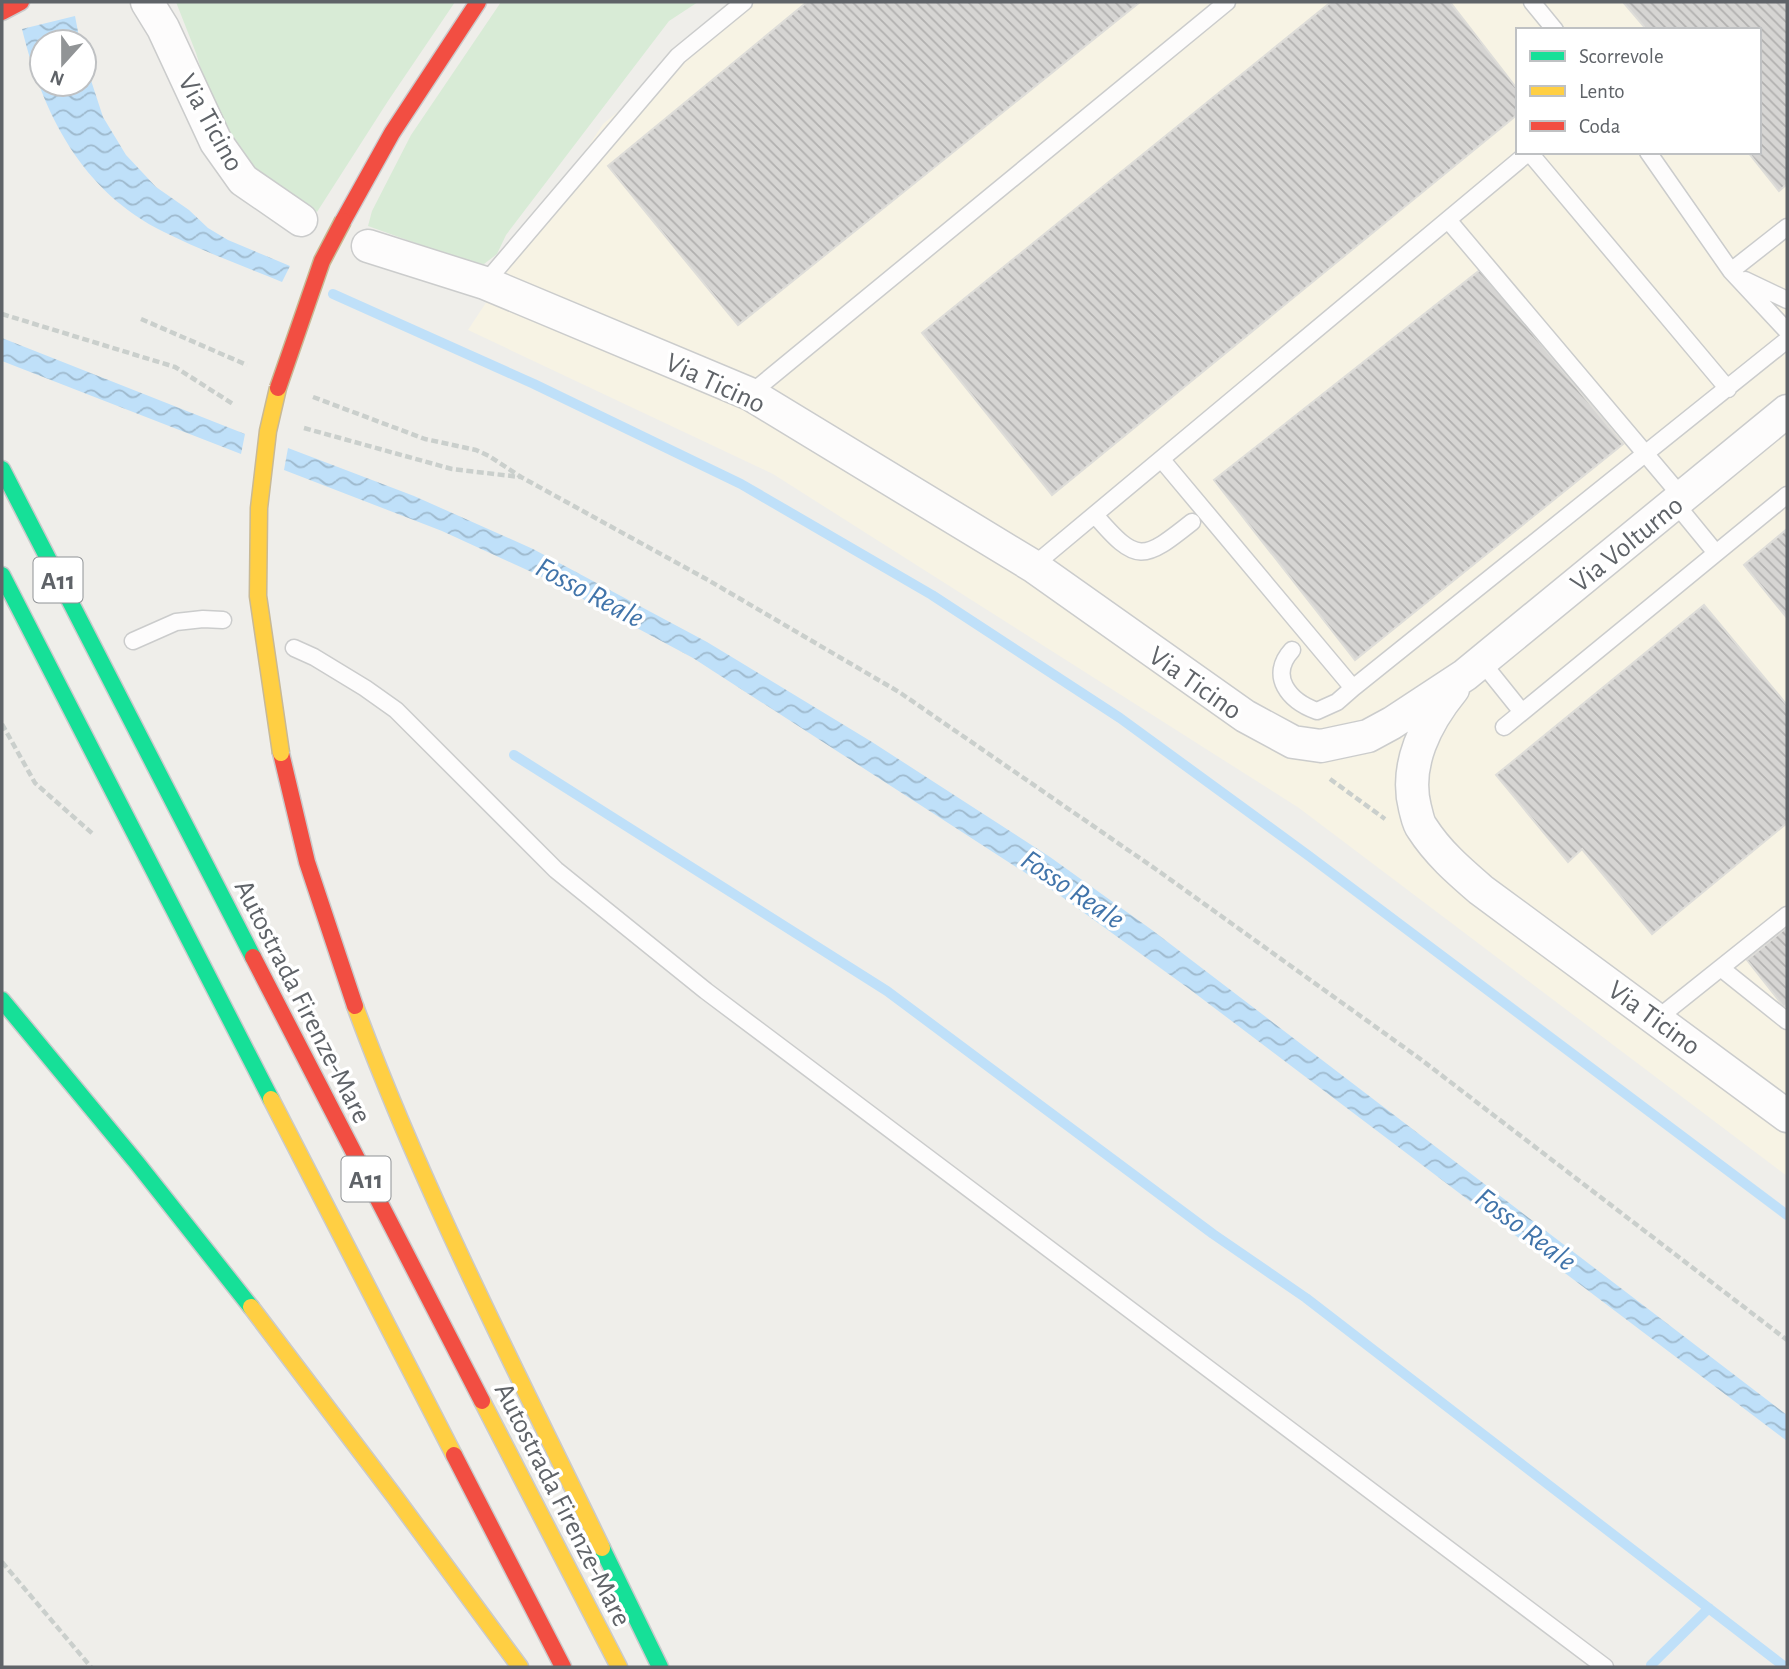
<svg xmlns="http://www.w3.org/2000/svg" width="1789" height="1669" font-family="'Alegreya Sans',sans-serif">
	<defs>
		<pattern id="water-waves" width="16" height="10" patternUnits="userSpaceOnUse" patternTransform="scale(1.75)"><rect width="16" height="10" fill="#bfe0f9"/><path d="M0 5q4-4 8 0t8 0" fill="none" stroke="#9eb9cd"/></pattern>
		<pattern id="building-back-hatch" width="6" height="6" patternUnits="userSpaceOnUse" patternTransform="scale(1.75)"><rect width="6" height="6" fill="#d6d5d3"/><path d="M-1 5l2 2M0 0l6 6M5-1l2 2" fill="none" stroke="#b1b0af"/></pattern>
	</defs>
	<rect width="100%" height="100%" fill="#efeeea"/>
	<path fill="#f7f3e4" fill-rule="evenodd" d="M750 2H1787V1176L1299 808 773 474 468 330 603 124ZM1518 30H1759V152H1518Z"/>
	<path fill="#d8ebd6" d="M176 2H455L388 101 317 212 286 196 245 165 212 105 196 53Z
		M501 2H698L669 21 506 235 497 254 484 264 468 262 368 226 372 211 411 135Z"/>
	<path fill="url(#water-waves)" d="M75 16 80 42H42V84H84V59L103 117 126 155 156 187 189 210 208 228 228 240 290 266 282 282C243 266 202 251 164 232 81 191 43 114 22 29Z
		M2 338 245 434 241 454 2 361Z
		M288 448 414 496 533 549 707 642 872 742 1050 857 1152 930 1787 1415V1441L1188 988 1058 894 693 658 538 575 442 531 284 470Z"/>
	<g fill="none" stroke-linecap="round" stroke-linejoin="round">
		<path stroke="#bfe0f9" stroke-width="10" d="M333 294 534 384 741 484 932 595 1120 718 1309 856 1787 1215
			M514 755 887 991 1213 1234 1306 1298 1785 1667
			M1651 1665 1709 1608"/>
	</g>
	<path fill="url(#building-back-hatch)" stroke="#deddd9" stroke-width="2" d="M807 2H1140L738 325 608 166Z
		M1331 2H1450L1518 90V114L1052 495 922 333Z
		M1623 2H1787V184L1779 191 1748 152H1759V30H1647Z
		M1480 270 1623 444 1355 660 1214 480Z
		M1787 529V618L1744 565Z
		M1704 605 1787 705V823L1652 934 1582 849 1568 862 1496 775Z
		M1787 927V1004L1784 1007 1747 960Z"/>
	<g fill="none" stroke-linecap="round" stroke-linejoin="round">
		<defs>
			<path id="lane" d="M1532 2 1555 30
				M1529 152 1728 389
				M1648 152 1731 271 1787 331
				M1448 220 1682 497
				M1731 271 1787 227
				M1745 280 1787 300
				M485 283 678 56 744 2
				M750 394 1227 2
				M1162 460 1353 688 1337 702 1317 711C1289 701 1268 676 1292 650
				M1675 503 1716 553
				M1095 515C1137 564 1143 561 1192 522
				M1033 566 1529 152
				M133 641 176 622 203 619 223 620
				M294 648 314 657 365 688 396 710 556 870 706 991 1605 1667
				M1481 661 1522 712
				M1353 688 1787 340
				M1504 727 1787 495
				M1722 969 1787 1021
				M1658 1018 1787 915"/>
			<path id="street" d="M147 2 163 28 216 142 243 180 301 220
				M368 246 485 283 750 394 1033 566 1245 716 1293 742 1321 746 1368 736 1392 723 1465 675 1787 411
				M1453 689C1426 722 1404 765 1415 808 1417 815 1418 823 1422 828 1438 853 1459 871 1481 890L1787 1116"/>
			<path id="fast" d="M2 469 253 957
				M2 575 271 1099
				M2 1000 137 1163 251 1307
				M602 1548 660 1667"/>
			<path id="slow" d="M355 1006C424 1193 516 1370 602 1548
				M271 1099 454 1455
				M251 1307 395 1497 520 1667
				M482 1401 619 1667"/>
			<path id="jam" d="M2 12 21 2
				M343 221 392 133 478 2
				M281 753 307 862 355 1006
				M253 957 482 1401
				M454 1455 563 1667"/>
		</defs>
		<use href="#lane" stroke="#cbcccc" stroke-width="19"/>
		<use href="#street" stroke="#cbcccc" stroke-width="35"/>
		<use href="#fast" stroke="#cacacb" stroke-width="19"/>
		<use href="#slow" stroke="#cacacb" stroke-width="19"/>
		<use href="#jam" stroke="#cacacb" stroke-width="19"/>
		<path stroke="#cacfcc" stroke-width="4.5" stroke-dasharray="7 3.5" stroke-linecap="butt" d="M2 314 175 367 233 404
			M141 319 247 365
			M313 397 425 439 476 450 489 456 521 477 708 580 899 692 1157 870 1419 1058 1787 1340
			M304 428 452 469 520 477
			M2 724 35 783 94 835
			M1330 779 1385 819
			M2 1562 91 1667"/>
		<use href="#lane" stroke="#fdfcfc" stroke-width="16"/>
		<use href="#street" stroke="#fdfcfc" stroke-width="32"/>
		<use href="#fast" stroke="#16e098" stroke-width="16"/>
		<use href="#slow" stroke="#ffcf43" stroke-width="16"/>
		<use href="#jam" stroke="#f24e42" stroke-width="16"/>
		<defs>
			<path id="slow-bridge" d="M278 388 268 431 259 508 258 596 281 753"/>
			<path id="jam-bridge" d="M278 388 322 261 343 221"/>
		</defs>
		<use href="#slow-bridge" stroke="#c8b996" stroke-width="19" stroke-linecap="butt"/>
		<use href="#jam-bridge" stroke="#c8b996" stroke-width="19" stroke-linecap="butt"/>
		<use href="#slow-bridge" stroke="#ffcf43" stroke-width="16"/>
		<use href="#jam-bridge" stroke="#f24e42" stroke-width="16"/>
	</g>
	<g text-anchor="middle" stroke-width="7" stroke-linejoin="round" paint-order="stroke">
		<g fill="#fff" stroke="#8f9295" stroke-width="2">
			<rect x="33.5" y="557.5" width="49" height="45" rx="5"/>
			<rect x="341.5" y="1156.5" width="49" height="45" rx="5"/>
		</g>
		<g font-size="26" font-weight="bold" fill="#5f6368">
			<text x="58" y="589">A11</text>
			<text x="366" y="1188">A11</text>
		</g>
		<g font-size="28" fill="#5f6368" stroke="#fff">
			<text transform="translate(212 122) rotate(61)" y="10">Via Ticino</text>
			<text transform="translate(716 382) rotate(25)" y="10">Via Ticino</text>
			<text transform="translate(1626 543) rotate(-39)" y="10">Via Volturno</text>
			<text transform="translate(1196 682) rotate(35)" y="10">Via Ticino</text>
			<text transform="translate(304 1001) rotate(63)" y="10">Autostrada Firenze-Mare</text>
			<text transform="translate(1655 1017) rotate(36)" y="10">Via Ticino</text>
			<text transform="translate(564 1504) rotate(63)" y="10">Autostrada Firenze-Mare</text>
		</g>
		<g font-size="30" font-style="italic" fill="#4174aa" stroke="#fff">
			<text transform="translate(590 592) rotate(28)" y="10">Fosso Reale</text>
			<text transform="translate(1073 889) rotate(34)" y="10">Fosso Reale</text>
			<text transform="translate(1526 1229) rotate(37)" y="10">Fosso Reale</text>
		</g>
	</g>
	<rect width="1789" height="1669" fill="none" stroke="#5f6368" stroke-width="7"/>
	<rect x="1516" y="28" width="245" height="126" fill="#ffffff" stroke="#bfc1c3" stroke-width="2"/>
	<rect x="1530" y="51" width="35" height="10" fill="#16e098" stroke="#bfc1c3" stroke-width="2"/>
	<text x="1579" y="63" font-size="21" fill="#5f6368">Scorrevole</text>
	<rect x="1530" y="86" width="35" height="10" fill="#ffcf43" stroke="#bfc1c3" stroke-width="2"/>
	<text x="1579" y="98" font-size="21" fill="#5f6368">Lento</text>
	<rect x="1530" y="121" width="35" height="10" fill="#f24e42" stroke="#bfc1c3" stroke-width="2"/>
	<text x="1579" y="133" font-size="21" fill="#5f6368">Coda</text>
	<g transform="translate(63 63) rotate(201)"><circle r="33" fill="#ffffff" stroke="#bfc1c3" stroke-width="2"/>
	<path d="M0-5L12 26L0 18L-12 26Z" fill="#919496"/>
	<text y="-10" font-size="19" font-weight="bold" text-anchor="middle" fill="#5f6368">N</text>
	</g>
</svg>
